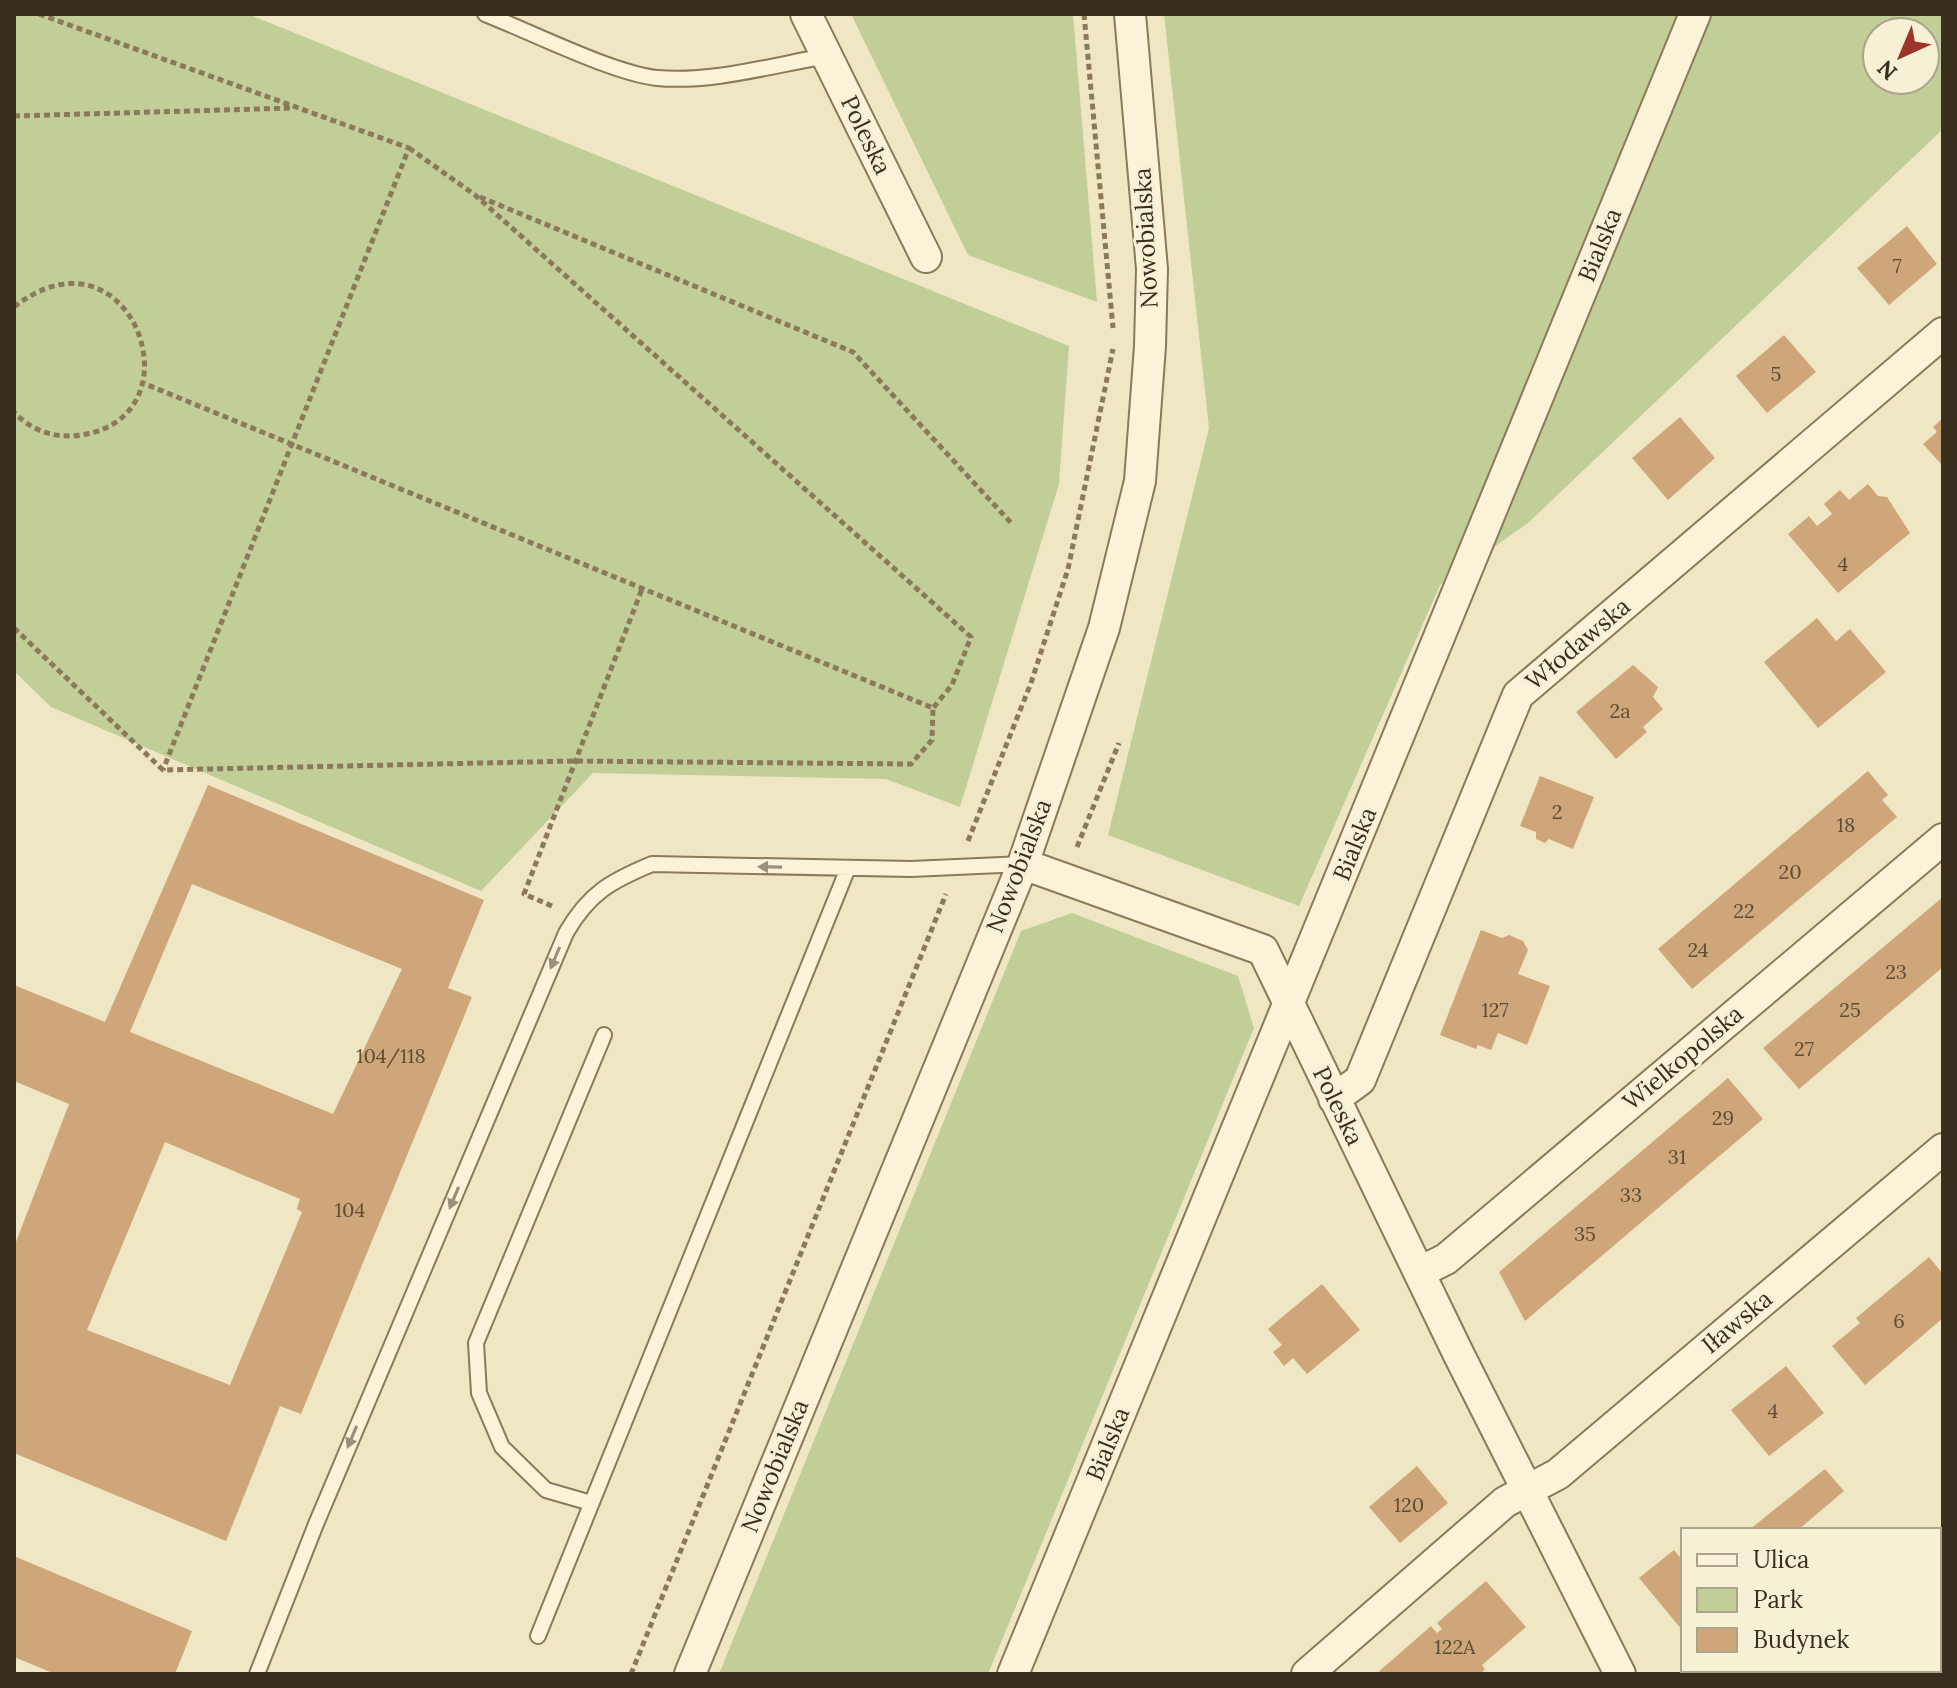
<svg xmlns="http://www.w3.org/2000/svg" width="1957" height="1688" font-family="Lora,serif">
	<rect width="100%" height="100%" fill="#efe7c4"/>
	<path fill="#c2ce98" fill-rule="evenodd" d="M14 14H248L1069 346 1059 484 960 807 886 779 593 773 481 891 51 707 14 671Z
		M851 14H1073L1097 302 968 255Z
		M1164 14H1943V129L1528 523 1440 585 1299 906 1108 835 1209 428ZM1877 32H1925V80H1877Z
		M1072 913 1238 976 1254 1028 988 1674H719L1021 931Z"/>
	<path fill="#cea67a" fill-rule="evenodd" d="M1907 226 1937 264 1889 305 1857 268Z
		M1784 335 1816 372 1767 413 1736 376Z
		M1680 417 1715 458 1668 500 1632 458Z
		M1943 418V466L1923 444 1937 432 1933 427Z
		M1868 484 1878 496 1887 497 1910 533 1838 593 1788 534 1809 516 1817 526 1832 514 1824 504 1840 490 1849 500Z
		M1817 618 1836 641 1850 629 1886 672 1818 728 1764 662Z
		M1633 665 1658 687 1653 697 1663 709 1643 727 1647 732 1616 759 1576 712Z
		M1868 771 1888 795 1882 800 1897 817 1692 989 1658 949Z
		M1540 776 1594 797 1573 849 1549 839 1545 843 1536 839V832L1520 826Z
		M208 785 484 900 448 988 472 997 301 1414 280 1406 226 1541 14 1453V1247L69 1104 14 1081V985L105 1022ZM192 884 402 969 333 1114 130 1032ZM165 1142 300 1199 297 1209 302 1212 230 1385 87 1330Z
		M1943 897V967L1799 1089 1763 1048Z
		M1481 930 1502 938 1509 935 1523 941 1528 950 1518 974 1550 986 1527 1045 1498 1033 1491 1050 1478 1045 1476 1049 1440 1035Z
		M1728 1078 1763 1119 1525 1321 1499 1272Z
		M1929 1257 1943 1274V1318L1865 1385 1832 1346 1860 1323 1856 1318Z
		M1322 1284 1360 1330 1307 1374 1293 1358 1284 1366 1273 1352 1282 1345 1268 1329Z
		M1786 1366 1824 1413 1769 1456 1731 1410Z
		M1417 1466 1448 1503 1400 1543 1369 1507Z
		M1825 1469 1844 1491 1798 1530H1749Z
		M1674 1550 1683 1561V1631L1639 1578Z
		M14 1556 192 1631 175 1674H55L14 1657Z
		M1486 1581 1526 1627 1482 1665 1485 1669 1480 1674H1376L1431 1626 1437 1633 1442 1629 1437 1623Z"/>
	<g fill="none" stroke-linecap="round" stroke-linejoin="round">
		<defs>
			<path id="lane" d="M485 14C531 32 612 73 657 78 713 83 773 65 827 56
				M591 1503 546 1490 502 1447 479 1393 476 1343 604 1035
				M538 1636 848 868
				M257 1674 316 1524 566 933C589 893 611 881 652 864L911 869 1023 864"/>
			<path id="street" d="M806 14 926 257
				M1023 864 1263 950 1458 1353 1620 1674
				M1334 1099 1360 1080 1518 695 1943 333
				M1420 1272 1446 1259 1943 839
				M690 1674 1023 864 1104 628 1140 481 1150 346 1152 269 1130 14
				M1013 1674 1695 14
				M1307 1674 1505 1502 1558 1474 1943 1149"/>
		</defs>
		<use href="#lane" stroke="#8b795a" stroke-width="18"/>
		<use href="#street" stroke="#8b795a" stroke-width="34"/>
		<path stroke="#8b795a" stroke-width="5" stroke-dasharray="6 4" stroke-linecap="butt" d="M39 14 409 148 163 770
			M1084 14 1113 328
			M14 116 293 108
			M409 148 475 195 971 637 952 685 933 708
			M480 197 853 352 1013 525
			M14 307C130 216 204 417 81 435 56 439 31 431 14 412
			M14 628 163 770 573 761 911 764 932 740 933 708 143 383
			M968 841 1031 683 1068 569 1113 349
			M1077 847 1119 743
			M552 906 524 894 642 589
			M631 1674 946 894"/>
		<use href="#lane" stroke="#faf3d8" stroke-width="14"/>
		<use href="#street" stroke="#faf3d8" stroke-width="30"/>
	</g>
	<defs><path id="oneway-solid" d="M-6-.8H1V-3.2L6.5 0L1 3.2V.8H-6Z" transform="scale(2)"/></defs>
	<g fill="#9a917b">
		<use href="#oneway-solid" transform="translate(770 867) rotate(-179)"/>
		<use href="#oneway-solid" transform="translate(555 958) rotate(113)"/>
		<use href="#oneway-solid" transform="translate(454 1198) rotate(113)"/>
		<use href="#oneway-solid" transform="translate(352 1437) rotate(113)"/>
	</g>
	<g text-anchor="middle" stroke-width="6" stroke-linejoin="round" paint-order="stroke">
		<g font-size="20" fill="#5f4d35">
			<text x="1897" y="273">7</text>
			<text x="1776" y="381">5</text>
			<text x="1843" y="571">4</text>
			<text x="1620" y="718">2a</text>
			<text x="1557" y="819">2</text>
			<text x="1846" y="832">18</text>
			<text x="1790" y="879">20</text>
			<text x="1744" y="918">22</text>
			<text x="1698" y="957">24</text>
			<text x="1896" y="979">23</text>
			<text x="1495" y="1017">127</text>
			<text x="1850" y="1017">25</text>
			<text x="1804" y="1056">27</text>
			<text x="391" y="1063">104/118</text>
			<text x="1723" y="1125">29</text>
			<text x="1677" y="1164">31</text>
			<text x="1631" y="1202">33</text>
			<text x="350" y="1217">104</text>
			<text x="1585" y="1241">35</text>
			<text x="1899" y="1328">6</text>
			<text x="1773" y="1418">4</text>
			<text x="1409" y="1512">120</text>
			<text x="1455" y="1654">122A</text>
		</g>
		<g font-size="24" fill="#3a2f1e" stroke="#f6f0d4">
			<text transform="translate(866 135) rotate(64)" y="8">Poleska</text>
			<text transform="translate(1146 238) rotate(-93)" y="8">Nowobialska</text>
			<text transform="translate(1600 245) rotate(-68)" y="8">Bialska</text>
			<text transform="translate(1578 644) rotate(-40)" y="8">Włodawska</text>
			<text transform="translate(1355 844) rotate(-68)" y="8">Bialska</text>
			<text transform="translate(1019 866) rotate(-69)" y="8">Nowobialska</text>
			<text transform="translate(1683 1058) rotate(-40)" y="8">Wielkopolska</text>
			<text transform="translate(1338 1106) rotate(64)" y="8">Poleska</text>
			<text transform="translate(1737 1322) rotate(-40)" y="8">Iławska</text>
			<text transform="translate(1108 1444) rotate(-68)" y="8">Bialska</text>
			<text transform="translate(775 1466) rotate(-68)" y="8">Nowobialska</text>
		</g>
	</g>
	<rect width="1957" height="1688" fill="none" stroke="#3a2f1e" stroke-width="32"/>
	<rect x="1681" y="1528" width="260" height="144" fill="#f6f0d4" stroke="#aba38b" stroke-width="2"/>
	<rect x="1697" y="1554" width="40" height="12" fill="#faf3d8" stroke="#aba38b" stroke-width="2"/>
	<text x="1753" y="1568" font-size="24" fill="#3a2f1e">Ulica</text>
	<rect x="1697" y="1588" width="40" height="24" fill="#c2ce98" stroke="#aba38b" stroke-width="2"/>
	<text x="1753" y="1608" font-size="24" fill="#3a2f1e">Park</text>
	<rect x="1697" y="1628" width="40" height="24" fill="#cea67a" stroke="#aba38b" stroke-width="2"/>
	<text x="1753" y="1648" font-size="24" fill="#3a2f1e">Budynek</text>
	<g transform="translate(1901 56) rotate(224)"><circle r="38" fill="#f6f0d4" stroke="#aba38b" stroke-width="2"/>
	<path d="M0-6L14 30L0 20L-14 30Z" fill="#9b3429"/>
	<text y="-12" font-size="22" font-weight="bold" text-anchor="middle" fill="#3a2f1e">N</text>
	</g>
</svg>
